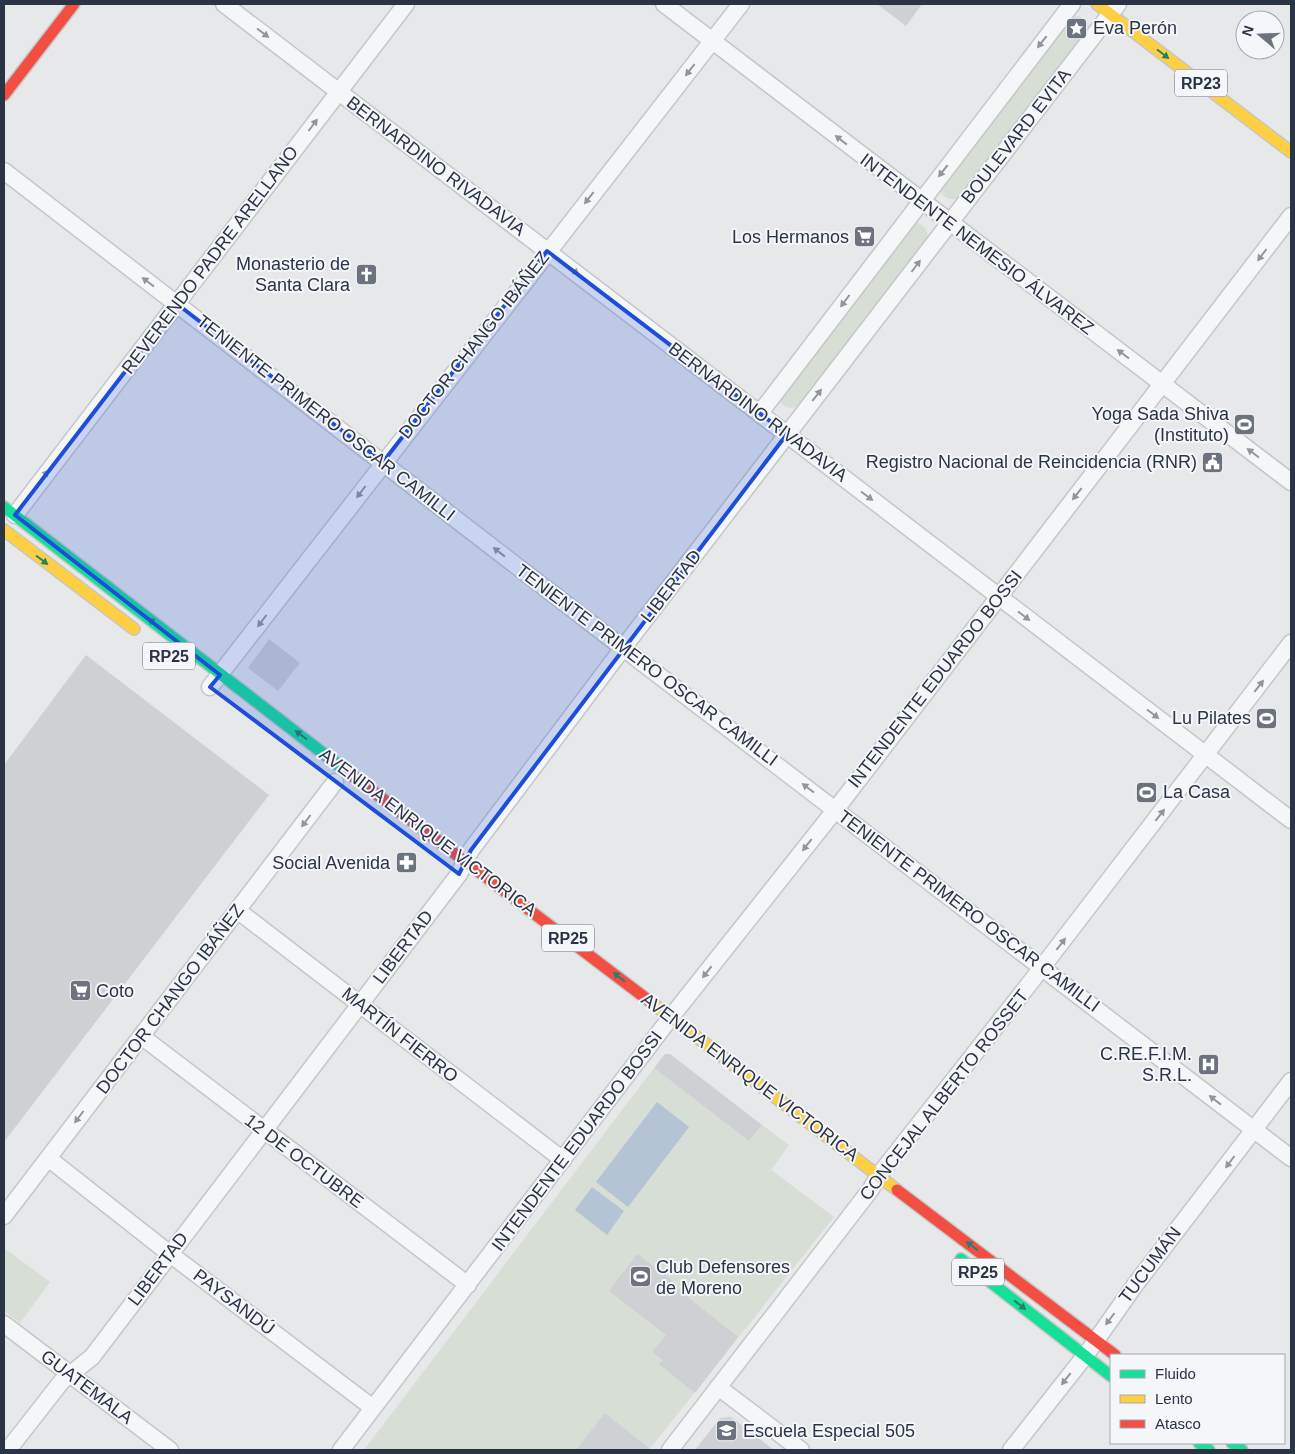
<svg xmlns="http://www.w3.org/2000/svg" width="1295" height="1454" font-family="Helvetica,sans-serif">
	<rect width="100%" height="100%" fill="#e6e8ea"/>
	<path fill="#d6ded6" d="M1079 16 1088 22 1090 31 962 197C952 201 946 200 940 191L941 185 1070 17Z
		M918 223C926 227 928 231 928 240L800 405C791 409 787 409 779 401L780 396 911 224Z
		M654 1068 749 1141 762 1125 789 1145 771 1170 834 1217 649 1450H364Z
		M4 1248 50 1282 20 1323 4 1311Z"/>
	<path fill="#b4c4d5" d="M657 1102 689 1127 628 1207 596 1182Z
		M592 1187 624 1211 607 1235 575 1210Z"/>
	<path fill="#ced0d3" d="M877 4H922L906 26Z
		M269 639 300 663 278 691 248 668Z
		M86 655 269 795 4 1142V765Z
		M665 1054H670L762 1125 749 1141 654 1068Z
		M637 1254 672 1280 670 1283 738 1337 695 1393 659 1364 663 1360 652 1352 666 1335 609 1291Z
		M605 1413 651 1450H576Z
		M731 1417 774 1450H695L720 1418Z"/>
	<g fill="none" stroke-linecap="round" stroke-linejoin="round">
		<defs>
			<path id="street" d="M224 4 1291 820
				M664 4 1291 482
				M4 171 623 648 1291 1158
				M760 413 1072 4
				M15 515 406 4
				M210 687 741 4
				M237 910 563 1160
				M141 1036 468 1285
				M48 1158 170 1254 373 1408
				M4 1216 335 782
				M4 1324 170 1450
				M718 1387 801 1450
				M8 1450 62 1381 92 1357 459 874 471 850 623 648 1118 4
				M341 1450 671 1017 836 809 1291 216
				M670 1450 871 1189 879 1175 1030 983 1291 643
				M1011 1450 1085 1356 1135 1285 1291 1081"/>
			<path id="fast" d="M4 507 346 771
				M961 1259 1111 1376
				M1199 1443 1209 1450
				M1232 1443 1242 1450"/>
			<path id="slow" d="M1097 4 1291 152
				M4 530 134 629
				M652 1003 897 1190"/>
			<path id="jam" d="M4 95 74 4
				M346 771 652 1003
				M897 1190 1115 1355"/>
		</defs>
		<use href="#street" stroke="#c4c6c8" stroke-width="19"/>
		<use href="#fast" stroke="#c4c6c8" stroke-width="14"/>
		<use href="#slow" stroke="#c4c6c8" stroke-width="14"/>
		<use href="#jam" stroke="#c4c6c8" stroke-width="14"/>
		<use href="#street" stroke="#f5f6f7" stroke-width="16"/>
		<use href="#fast" stroke="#16e098" stroke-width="11"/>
		<use href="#slow" stroke="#ffcf43" stroke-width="11"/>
		<use href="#jam" stroke="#f24e42" stroke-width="11"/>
	</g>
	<defs><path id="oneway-solid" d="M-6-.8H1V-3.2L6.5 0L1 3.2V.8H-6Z" transform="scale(1.25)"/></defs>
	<g fill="#90959e">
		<use href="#oneway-solid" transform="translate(263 33) rotate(37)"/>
		<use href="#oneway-solid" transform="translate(1042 42) rotate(128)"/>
		<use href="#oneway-solid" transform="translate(690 70) rotate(128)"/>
		<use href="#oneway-solid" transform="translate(313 125) rotate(-53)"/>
		<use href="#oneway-solid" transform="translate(841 140) rotate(-142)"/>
		<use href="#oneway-solid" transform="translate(943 171) rotate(128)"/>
		<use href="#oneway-solid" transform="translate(589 198) rotate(128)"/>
		<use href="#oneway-solid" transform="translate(1262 255) rotate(127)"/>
		<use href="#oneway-solid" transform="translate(916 266) rotate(-53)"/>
		<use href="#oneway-solid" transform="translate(573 270) rotate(37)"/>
		<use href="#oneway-solid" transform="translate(148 282) rotate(-143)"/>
		<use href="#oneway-solid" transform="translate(845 301) rotate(127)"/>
		<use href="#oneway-solid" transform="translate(1123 354) rotate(-143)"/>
		<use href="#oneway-solid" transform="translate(817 395) rotate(-52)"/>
		<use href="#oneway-solid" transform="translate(1253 453) rotate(-143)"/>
		<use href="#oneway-solid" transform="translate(44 476) rotate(-53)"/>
		<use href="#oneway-solid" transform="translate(361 492) rotate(127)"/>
		<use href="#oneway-solid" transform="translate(1077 494) rotate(128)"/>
		<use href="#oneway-solid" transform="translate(867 496) rotate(37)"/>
		<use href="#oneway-solid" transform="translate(499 552) rotate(-142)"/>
		<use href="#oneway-solid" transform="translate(1024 616) rotate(37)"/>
		<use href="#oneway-solid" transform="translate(262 621) rotate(127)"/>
		<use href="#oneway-solid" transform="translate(1259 686) rotate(-52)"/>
		<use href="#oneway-solid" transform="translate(1153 714) rotate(37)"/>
		<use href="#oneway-solid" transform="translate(808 788) rotate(-143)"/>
		<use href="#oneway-solid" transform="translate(1160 815) rotate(-52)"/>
		<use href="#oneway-solid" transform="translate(306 821) rotate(127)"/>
		<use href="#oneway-solid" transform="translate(807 845) rotate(128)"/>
		<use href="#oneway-solid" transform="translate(1061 944) rotate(-52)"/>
		<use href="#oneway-solid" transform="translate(707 972) rotate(128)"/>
		<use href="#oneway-solid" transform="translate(1215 1100) rotate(-142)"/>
		<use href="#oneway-solid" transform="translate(79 1117) rotate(127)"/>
		<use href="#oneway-solid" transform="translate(1230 1162) rotate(127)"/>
		<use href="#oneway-solid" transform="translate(1110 1319) rotate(127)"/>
		<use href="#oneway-solid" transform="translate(1066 1379) rotate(128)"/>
	</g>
	<g fill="#22816a">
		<use href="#oneway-solid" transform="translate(1163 54) rotate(37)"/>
		<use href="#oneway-solid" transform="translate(42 560) rotate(37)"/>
		<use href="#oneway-solid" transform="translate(154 623) rotate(-142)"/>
		<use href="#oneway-solid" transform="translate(301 735) rotate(-143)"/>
		<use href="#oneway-solid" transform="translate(619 977) rotate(-142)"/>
		<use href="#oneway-solid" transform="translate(972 1246) rotate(-143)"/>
		<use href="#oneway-solid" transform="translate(1020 1305) rotate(38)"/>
	</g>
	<path fill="#1d4ed8" fill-opacity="0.2" stroke="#1d4ed8" stroke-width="4" stroke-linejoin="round" d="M547 251 787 434 471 850 459 874 210 687 220 675 15 515 177 304 383 462Z"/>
	<defs>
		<symbol id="sight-square" viewBox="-11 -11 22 22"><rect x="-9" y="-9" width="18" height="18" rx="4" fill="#6c737f" stroke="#f4f6f9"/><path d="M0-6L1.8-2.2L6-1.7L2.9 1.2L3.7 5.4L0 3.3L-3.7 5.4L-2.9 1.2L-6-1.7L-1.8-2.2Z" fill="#fff"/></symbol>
		<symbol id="supermarket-square" viewBox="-11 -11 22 22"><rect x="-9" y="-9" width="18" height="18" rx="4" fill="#6c737f" stroke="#f4f6f9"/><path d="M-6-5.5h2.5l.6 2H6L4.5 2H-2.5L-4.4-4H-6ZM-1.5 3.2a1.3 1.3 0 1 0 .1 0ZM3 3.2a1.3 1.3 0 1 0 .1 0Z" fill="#fff"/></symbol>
		<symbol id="church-square" viewBox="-11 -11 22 22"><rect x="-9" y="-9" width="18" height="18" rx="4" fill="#6c737f" stroke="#f4f6f9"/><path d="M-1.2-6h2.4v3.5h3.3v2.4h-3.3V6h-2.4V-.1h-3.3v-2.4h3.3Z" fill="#fff"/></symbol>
		<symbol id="stadium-square" viewBox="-11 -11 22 22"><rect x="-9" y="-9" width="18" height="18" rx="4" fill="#6c737f" stroke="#f4f6f9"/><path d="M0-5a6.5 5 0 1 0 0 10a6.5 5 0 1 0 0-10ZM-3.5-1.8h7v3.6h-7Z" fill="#fff"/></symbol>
		<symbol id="civic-square" viewBox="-11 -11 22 22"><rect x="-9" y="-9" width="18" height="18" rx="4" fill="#6c737f" stroke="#f4f6f9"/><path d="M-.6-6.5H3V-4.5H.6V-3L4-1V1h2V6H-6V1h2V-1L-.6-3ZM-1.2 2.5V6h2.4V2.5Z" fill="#fff"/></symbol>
		<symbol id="pharmacy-square" viewBox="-11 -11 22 22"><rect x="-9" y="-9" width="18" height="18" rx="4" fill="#6c737f" stroke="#f4f6f9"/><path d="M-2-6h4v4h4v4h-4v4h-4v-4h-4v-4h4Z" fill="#fff"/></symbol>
		<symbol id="hospital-square" viewBox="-11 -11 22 22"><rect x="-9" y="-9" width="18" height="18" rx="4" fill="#6c737f" stroke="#f4f6f9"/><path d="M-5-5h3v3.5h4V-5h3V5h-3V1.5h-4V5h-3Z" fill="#fff"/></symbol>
		<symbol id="school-square" viewBox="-11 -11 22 22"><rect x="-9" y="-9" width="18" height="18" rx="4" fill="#6c737f" stroke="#f4f6f9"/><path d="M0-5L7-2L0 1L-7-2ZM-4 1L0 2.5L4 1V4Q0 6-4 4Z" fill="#fff"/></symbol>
	</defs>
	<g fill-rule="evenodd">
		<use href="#sight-square" x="1064" y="16" width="25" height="25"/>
		<use href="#supermarket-square" x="852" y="224" width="25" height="25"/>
		<use href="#church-square" x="354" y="262" width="25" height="25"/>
		<use href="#stadium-square" x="1232" y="412" width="25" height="25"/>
		<use href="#civic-square" x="1200" y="450" width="25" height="25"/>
		<use href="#stadium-square" x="1254" y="706" width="25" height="25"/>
		<use href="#stadium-square" x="1134" y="780" width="25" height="25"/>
		<use href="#pharmacy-square" x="394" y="850" width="25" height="25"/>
		<use href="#supermarket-square" x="68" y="978" width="25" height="25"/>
		<use href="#hospital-square" x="1196" y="1052" width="25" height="25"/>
		<use href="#stadium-square" x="628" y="1264" width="25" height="25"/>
		<use href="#school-square" x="714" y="1418" width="25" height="25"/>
	</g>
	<g text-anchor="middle" stroke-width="4" stroke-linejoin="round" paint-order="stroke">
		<g fill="#f4f6f9" stroke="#676e7b" stroke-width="1">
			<rect x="1175" y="69.5" width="52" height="27" rx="4"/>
			<rect x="143" y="642.5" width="52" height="27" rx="4"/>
			<rect x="542" y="924.5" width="52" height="27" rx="4"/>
			<rect x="952" y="1258.5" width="52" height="27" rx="4"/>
		</g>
		<g font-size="16" font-weight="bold" fill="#2b3445">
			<text x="1201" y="89">RP23</text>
			<text x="169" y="662">RP25</text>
			<text x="568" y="944">RP25</text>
			<text x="978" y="1278">RP25</text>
		</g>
		<g font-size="18" fill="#2b3445" stroke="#f4f6f9" text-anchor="end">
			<text x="1093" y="34" text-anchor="start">Eva Perón</text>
			<text x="849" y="243">Los Hermanos</text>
			<text x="350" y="270">Monasterio de<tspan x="350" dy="21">Santa Clara</tspan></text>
			<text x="1229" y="420">Yoga Sada Shiva<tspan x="1229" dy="21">(Instituto)</tspan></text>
			<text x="1197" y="468">Registro Nacional de Reincidencia (RNR)</text>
			<text x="1251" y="724">Lu Pilates</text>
			<text x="1163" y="798" text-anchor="start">La Casa</text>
			<text x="390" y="869">Social Avenida</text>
			<text x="96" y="997" text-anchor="start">Coto</text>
			<text x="1192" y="1060">C.RE.F.I.M.<tspan x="1192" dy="21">S.R.L.</tspan></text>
			<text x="656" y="1273" text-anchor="start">Club Defensores<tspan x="656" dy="21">de Moreno</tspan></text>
			<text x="743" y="1437" text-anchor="start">Escuela Especial 505</text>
		</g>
		<g font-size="18" fill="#2b3445" stroke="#f4f6f9">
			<text transform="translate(1016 136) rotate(-52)" y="6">BOULEVARD EVITA</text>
			<text transform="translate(436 166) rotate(37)" y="6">BERNARDINO RIVADAVIA</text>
			<text transform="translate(977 244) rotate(37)" y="6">INTENDENTE NEMESIO ÁLVAREZ</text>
			<text transform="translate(210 260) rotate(-53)" y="6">REVERENDO PADRE ARELLANO</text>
			<text transform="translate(474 345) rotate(-52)" y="6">DOCTOR CHANGO IBÁÑEZ</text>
			<text transform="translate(758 412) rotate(37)" y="6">BERNARDINO RIVADAVIA</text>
			<text transform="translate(326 418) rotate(38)" y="6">TENIENTE PRIMERO OSCAR CAMILLI</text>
			<text transform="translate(671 586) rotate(-52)" y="6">LIBERTAD</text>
			<text transform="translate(647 665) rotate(37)" y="6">TENIENTE PRIMERO OSCAR CAMILLI</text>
			<text transform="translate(935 679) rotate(-52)" y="6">INTENDENTE EDUARDO BOSSI</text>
			<text transform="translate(428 832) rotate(37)" y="6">AVENIDA ENRIQUE VICTORICA</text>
			<text transform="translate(969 911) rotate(37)" y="6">TENIENTE PRIMERO OSCAR CAMILLI</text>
			<text transform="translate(403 947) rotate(-53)" y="6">LIBERTAD</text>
			<text transform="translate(170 999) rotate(-53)" y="6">DOCTOR CHANGO IBÁÑEZ</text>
			<text transform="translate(400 1035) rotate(38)" y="6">MARTÍN FIERRO</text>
			<text transform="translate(750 1077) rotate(37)" y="6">AVENIDA ENRIQUE VICTORICA</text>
			<text transform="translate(944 1095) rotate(-52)" y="6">CONCEJAL ALBERTO ROSSET</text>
			<text transform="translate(577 1141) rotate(-53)" y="6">INTENDENTE EDUARDO BOSSI</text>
			<text transform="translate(304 1161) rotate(37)" y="6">12 DE OCTUBRE</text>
			<text transform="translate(1150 1265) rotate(-53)" y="6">TUCUMÁN</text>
			<text transform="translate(158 1269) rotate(-53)" y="6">LIBERTAD</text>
			<text transform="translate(234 1302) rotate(37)" y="6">PAYSANDÚ</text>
			<text transform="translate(87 1387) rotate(37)" y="6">GUATEMALA</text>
		</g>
	</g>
	<rect width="1295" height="1454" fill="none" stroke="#2b3445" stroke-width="10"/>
	<rect x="1110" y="1354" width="175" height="90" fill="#f4f6f9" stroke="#a4a8b1"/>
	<rect x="1120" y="1370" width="25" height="8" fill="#16e098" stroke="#a4a8b1"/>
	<text x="1155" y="1379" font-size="15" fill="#2b3445">Fluido</text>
	<rect x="1120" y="1395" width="25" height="8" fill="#ffcf43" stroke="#a4a8b1"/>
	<text x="1155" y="1404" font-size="15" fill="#2b3445">Lento</text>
	<rect x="1120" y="1420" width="25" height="8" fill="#f24e42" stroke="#a4a8b1"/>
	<text x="1155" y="1429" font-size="15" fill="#2b3445">Atasco</text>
	<g transform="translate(1260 35) rotate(289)"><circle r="24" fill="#f4f6f9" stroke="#a4a8b1"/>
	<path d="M0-4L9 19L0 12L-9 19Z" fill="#6c737f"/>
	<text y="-8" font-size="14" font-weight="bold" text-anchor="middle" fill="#2b3445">N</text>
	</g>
</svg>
